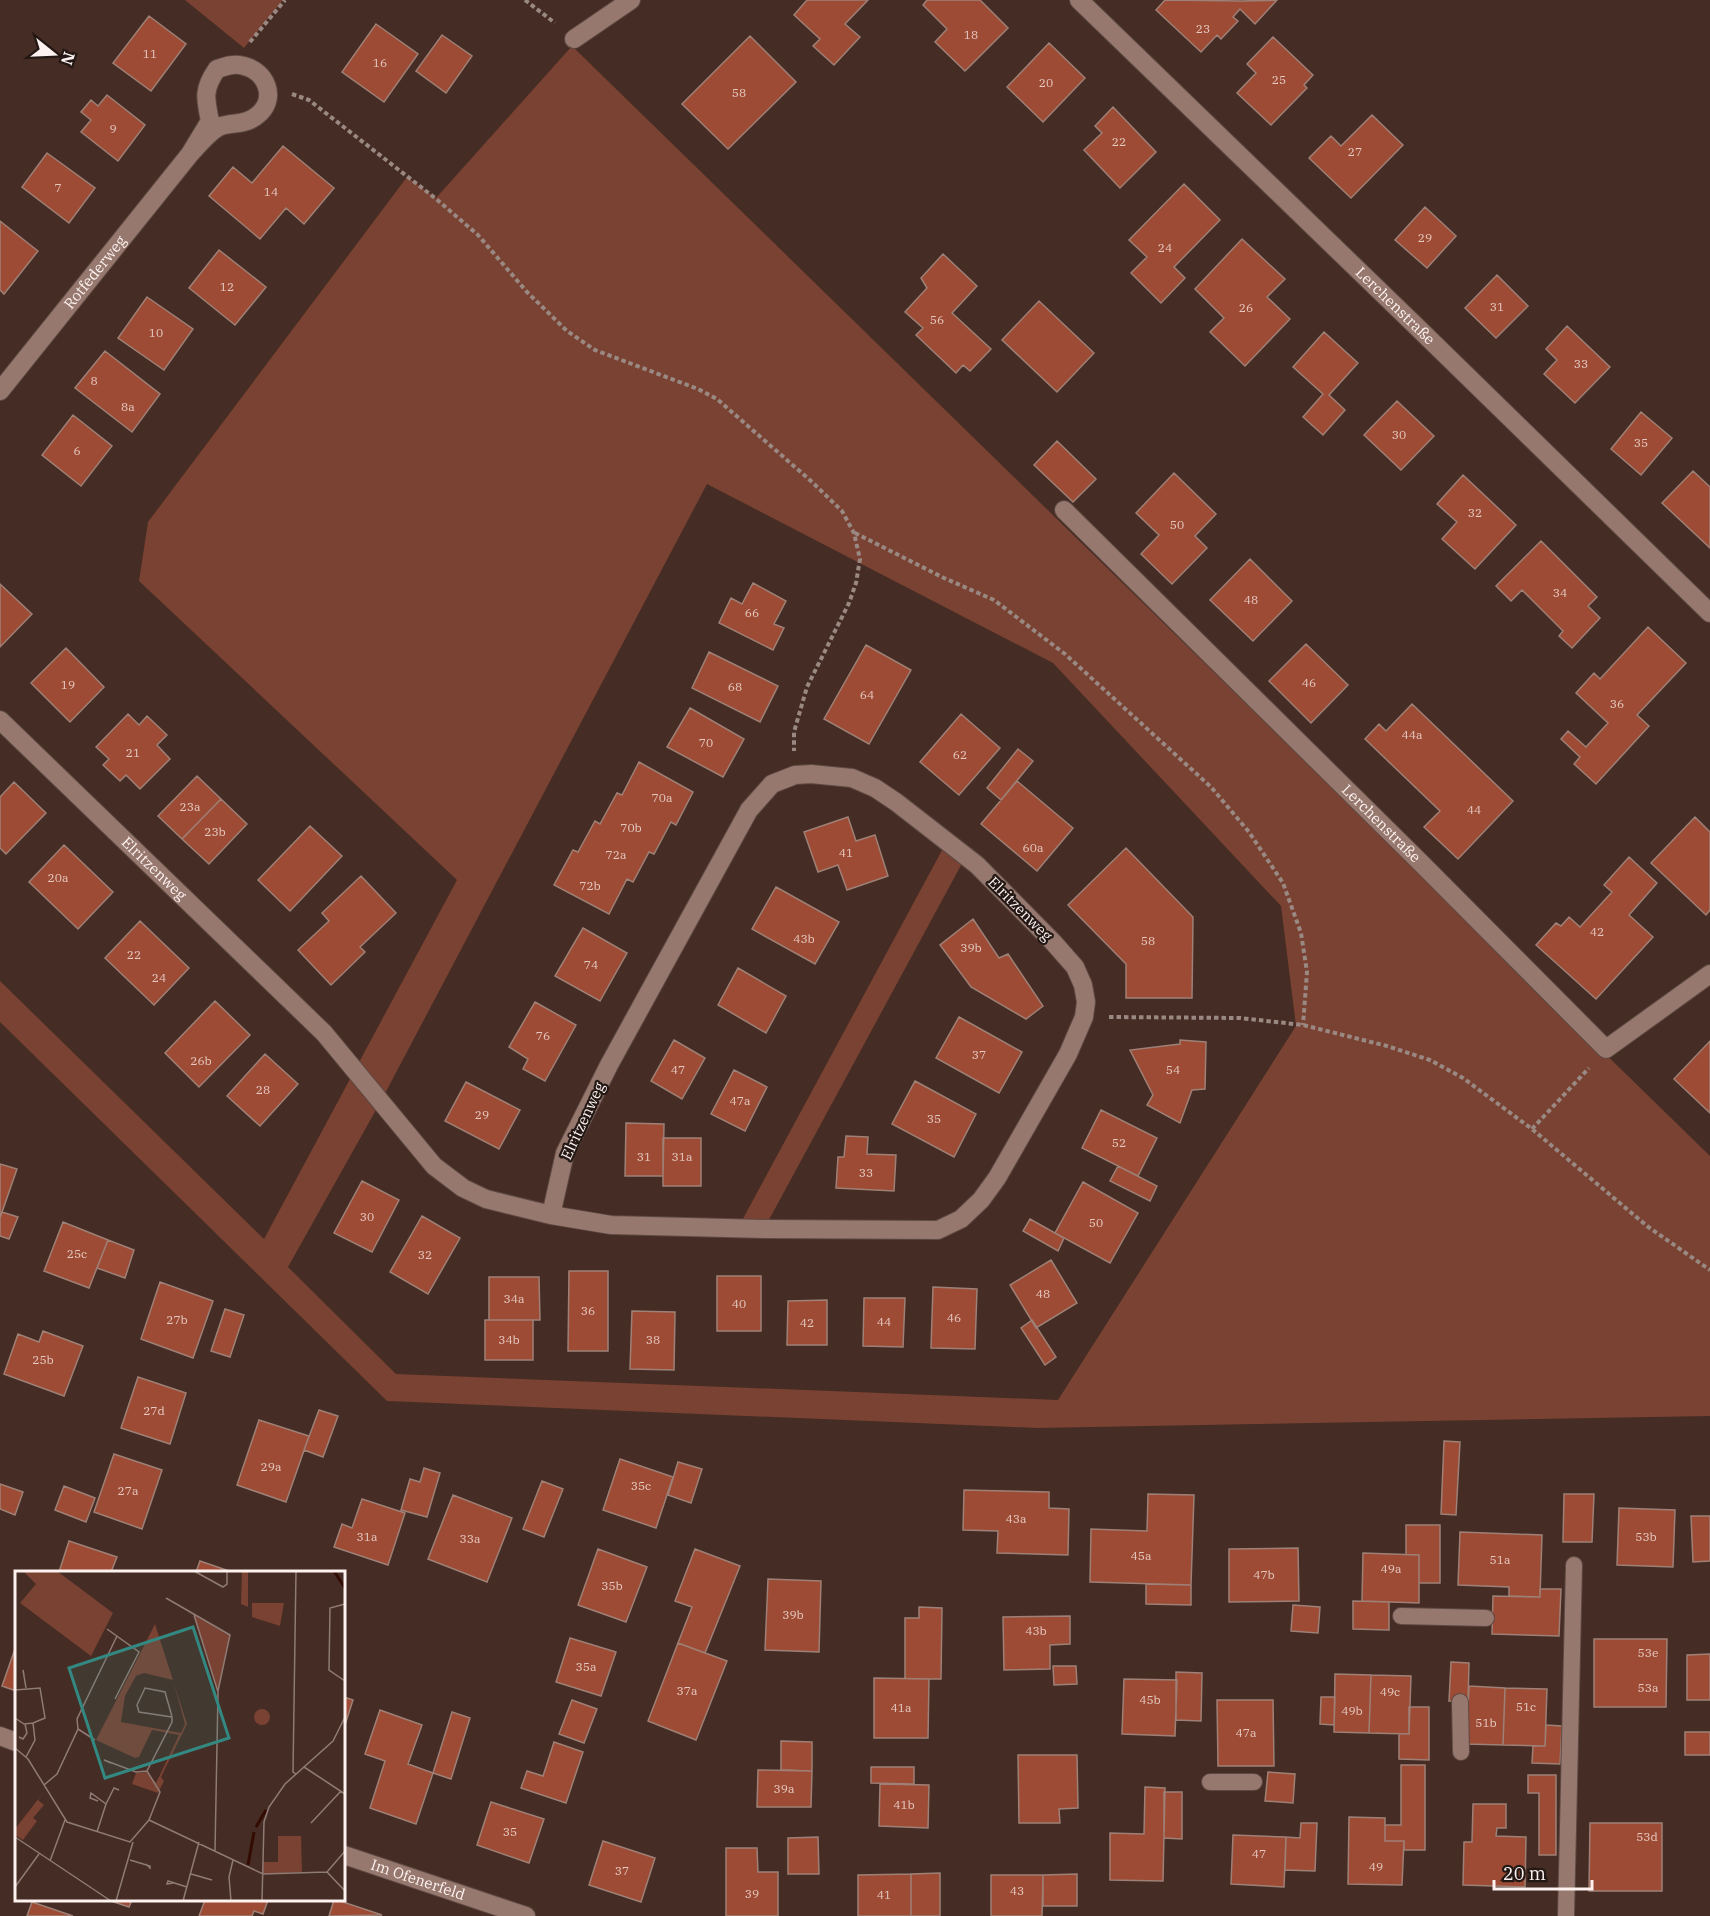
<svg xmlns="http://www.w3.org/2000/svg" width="1710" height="1916" font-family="'IBM Plex Serif',serif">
	<rect width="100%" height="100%" fill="#452c24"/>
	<path fill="#794232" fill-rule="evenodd" d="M185 0H283L244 48Z
		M572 46 1710 1156V1416L1038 1428 387 1401 0 1022V981L264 1239 457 880 139 581 148 522 407 177 436 198ZM707 484 1053 663 1281 906 1296 1026 1058 1400 396 1374 288 1267 381 1101Z
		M947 841 966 856 764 1229 738 1228Z"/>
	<path fill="#9d4b34" stroke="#9e8076" stroke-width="1.5" d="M807 0H868L845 24 860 37 834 65 813 46 820 39 794 15Z
		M927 0H980L1008 28 965 71 935 42 947 29 923 5Z
		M1165 0 1242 1 1277 0 1255 24 1240 9 1233 17 1238 21 1221 39 1217 35 1201 52 1156 10Z
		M149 16 186 44 151 91 113 63Z
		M376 24 418 54 384 102 342 72Z
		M442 35 472 56 446 93 416 71Z
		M750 36 796 82 728 149 682 104Z
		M1273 37 1313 75 1304 85 1307 88 1271 125 1237 93 1256 73 1247 64Z
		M1049 43 1085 78 1043 122 1007 87Z
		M107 95 145 125 118 161 81 132 91 120 81 112 91 100 98 106Z
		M1113 107 1156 152 1120 188 1084 150 1102 133 1095 126Z
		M1372 115 1403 145 1351 198 1309 158 1331 136 1341 146Z
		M283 146 334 188 304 224 286 208 260 239 209 196 233 167 252 183Z
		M47 153 95 188 69 223 22 187Z
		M1184 184 1220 220 1174 267 1185 278 1161 303 1131 273 1147 257 1129 240Z
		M1425 207 1456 236 1427 268 1395 240Z
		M0 221 38 251 4 294 0 290Z
		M1242 239 1285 279 1267 297 1290 319 1245 366 1210 332 1224 318 1195 289Z
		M219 250 266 287 235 325 189 288Z
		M943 254 977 286 952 313 991 349 970 371 963 365 956 373 916 335 923 328 905 312 927 288 921 278Z
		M1497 275 1528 306 1496 338 1465 308Z
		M147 297 193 329 164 370 118 338Z
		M1039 301 1094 353 1057 392 1002 340Z
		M1567 326 1610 367 1575 403 1544 374 1557 360 1546 349Z
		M1324 332 1358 363 1329 395 1345 410 1323 435 1303 417 1323 394 1293 367Z
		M105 351 160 394 132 432 75 388Z
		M1397 401 1434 436 1401 470 1364 435Z
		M1641 412 1672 438 1641 475 1611 449Z
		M73 415 112 446 81 486 42 455Z
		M1057 441 1096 479 1073 502 1034 465Z
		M1693 471 1710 487V548L1662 503Z
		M1174 473 1216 514 1195 536 1207 548 1172 584 1141 554 1159 535 1136 513Z
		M1463 475 1516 525 1475 569 1442 539 1457 522 1437 504Z
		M1541 541 1597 597 1588 606 1600 618 1572 648 1559 636 1563 631 1522 590 1511 601 1496 586Z
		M1250 559 1292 601 1253 641 1210 600Z
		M753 583 786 601 774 624 784 628 773 650 719 623 731 598 742 604Z
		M0 584 32 614 0 647Z
		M1648 627 1686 663 1637 715 1649 726 1596 784 1574 764 1580 757 1561 739 1568 731 1586 747 1608 723 1576 693 1594 673 1600 679Z
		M1306 644 1348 685 1311 723 1269 681Z
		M866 645 911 670 869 744 824 719Z
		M66 648 104 687 70 722 31 683Z
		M709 652 778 686 760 722 692 688Z
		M1412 704 1513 801 1458 859 1424 827 1440 811 1365 739 1379 724 1386 731Z
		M690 708 744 739 723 777 667 747Z
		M128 714 139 725 147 716 167 735 157 745 170 759 140 789 126 775 120 781 103 765 109 759 96 747Z
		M961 714 1000 748 959 795 920 762Z
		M1018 749 1033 761 1001 800 987 788Z
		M639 762 693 792 676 825 671 822 654 854 649 852 633 882 627 879 609 914 554 885 573 850 578 852 595 821 600 824 617 793 622 795Z
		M197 776 221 799 182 839 158 816Z
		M1017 781 1073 828 1037 871 981 824Z
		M14 782 46 813 6 854 0 848V797Z
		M221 799 247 824 209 864 182 839Z
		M848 817 856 841 875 835 888 876 847 890 838 865 818 872 804 832Z
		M1695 817 1710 832V910L1706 915 1651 863Z
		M310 826 342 856 290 911 258 880Z
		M64 845 113 892 78 929 29 882Z
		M1126 848 1193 917 1192 998H1126V964L1068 905Z
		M1629 857 1657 883 1629 915 1653 937 1596 999 1536 945 1556 923 1561 926 1569 917 1580 927 1612 892 1604 885Z
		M361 876 396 913 360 947 365 952 331 985 298 950 329 921 322 913Z
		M776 887 839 922 815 964 752 929Z
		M973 919 999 958 1008 954 1043 1006 1026 1019 971 987 940 945Z
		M140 921 189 968 154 1005 105 958Z
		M583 928 627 953 600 1001 555 976Z
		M738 968 786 996 766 1033 718 1005Z
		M215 1001 250 1035 199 1087 165 1053Z
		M535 1002 576 1025 545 1081 523 1069 528 1059 509 1047Z
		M959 1017 1022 1052 999 1093 936 1058Z
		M674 1040 705 1058 682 1099 651 1081Z
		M1180 1040 1206 1042 1205 1089 1192 1090 1180 1123 1147 1105 1153 1095 1130 1050 1180 1044Z
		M1710 1041V1113L1674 1079Z
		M265 1054 298 1084 260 1126 227 1096Z
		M734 1070 767 1087 745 1131 711 1114Z
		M915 1081 976 1114 954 1157 892 1124Z
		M466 1082 520 1110 499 1149 445 1121Z
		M1101 1110 1157 1138 1138 1176 1082 1148Z
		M626 1123 664 1124 663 1176H625Z
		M846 1136 868 1137 867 1154 896 1155 894 1191 836 1188 838 1157H844Z
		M663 1138H701V1186H663Z
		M0 1164 17 1169 0 1218Z
		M1118 1166 1157 1186 1150 1201 1110 1181Z
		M362 1181 399 1200 372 1252 334 1233Z
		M1083 1182 1138 1213 1110 1263 1055 1233Z
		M2 1212 18 1217 9 1239 0 1236V1218Z
		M422 1216 460 1238 428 1294 390 1272Z
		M1030 1219 1064 1238 1058 1251 1023 1231Z
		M63 1222 108 1240 89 1288 44 1271Z
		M108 1240 134 1250 125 1278 97 1268Z
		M1051 1260 1077 1303 1036 1328 1010 1285Z
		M569 1271H608V1351H568Z
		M717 1276H761V1331H717Z
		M489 1277H539L540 1320H489Z
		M160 1282 213 1301 193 1358 141 1339Z
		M933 1287 977 1289 975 1349 931 1348Z
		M864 1298H905L903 1347 863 1346Z
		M827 1300V1345H787L788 1301Z
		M225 1309 244 1315 230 1357 211 1351Z
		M632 1311 675 1312 674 1370 630 1369Z
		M485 1320H533V1360H485Z
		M1032 1320 1056 1357 1045 1365 1021 1328Z
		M43 1331 83 1346 64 1396 4 1374 18 1334 39 1342Z
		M138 1377 186 1393 170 1444 121 1428Z
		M319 1410 338 1416 323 1457 304 1450Z
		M259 1420 309 1436 286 1502 237 1485Z
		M1444 1441 1460 1442 1456 1515 1441 1514Z
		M114 1454 162 1470 142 1529 94 1512Z
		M620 1459 673 1477 656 1528 603 1510Z
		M678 1462 702 1469 691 1503 668 1495Z
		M424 1468 440 1473 427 1517 401 1510 410 1479 420 1482Z
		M542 1481 563 1489 544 1537 523 1529Z
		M0 1484 23 1492 15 1515 0 1509Z
		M64 1486 95 1498 86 1522 55 1510Z
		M964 1490 1049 1492V1508L1069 1509 1068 1555 997 1553 998 1531 963 1530Z
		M1148 1494 1194 1495 1191 1585 1090 1582 1091 1529 1147 1531Z
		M1564 1494H1594L1592 1542H1563Z
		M453 1495 512 1518 487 1582 428 1559Z
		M362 1499 405 1513 388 1565 334 1547 342 1524 352 1528Z
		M1619 1508 1675 1510 1673 1567 1617 1565Z
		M1691 1516H1710V1561L1693 1562Z
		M1406 1525H1440V1583H1419V1555H1406Z
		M1460 1532 1542 1535 1540 1597 1509 1596V1587L1458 1585Z
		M69 1541 117 1557 111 1572H59Z
		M1298 1548 1299 1601 1229 1602V1549Z
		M598 1549 647 1567 626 1622 578 1605Z
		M695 1549 740 1566 705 1653 678 1643 692 1607 675 1601Z
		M1363 1553 1419 1555V1603L1362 1601Z
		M200 1561 232 1572H196Z
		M768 1579 821 1581 819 1652 765 1650Z
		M1146 1584 1191 1585V1605L1146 1604Z
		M1540 1589H1561L1559 1636 1492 1634 1493 1596 1540 1597Z
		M1353 1601 1389 1602V1630L1353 1629Z
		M1293 1605 1320 1607 1318 1633 1291 1631Z
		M919 1607 942 1608 941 1679H905V1618H919Z
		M1070 1616V1644L1050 1645V1669L1004 1670 1003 1617Z
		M570 1638 616 1652 601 1696 556 1682Z
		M1594 1639H1667L1666 1707H1594Z
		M678 1643 727 1661 696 1740 648 1721Z
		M16 1646V1691L2 1686Z
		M1710 1654V1700H1687V1655Z
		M1451 1662 1469 1663 1468 1702 1449 1701Z
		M1053 1666H1076L1077 1684 1054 1685Z
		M1176 1672 1202 1673 1201 1721 1176 1720Z
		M1335 1674 1371 1675 1369 1733 1334 1732Z
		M1371 1675 1411 1676 1409 1734 1369 1733Z
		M874 1678 929 1679 928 1738H874Z
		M1124 1679 1177 1680 1175 1736 1122 1734Z
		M1469 1686 1505 1688 1503 1745 1466 1744Z
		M1505 1688 1547 1689 1545 1746 1503 1745Z
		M344 1697 353 1700 344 1728Z
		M1321 1697H1335L1334 1725 1320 1724Z
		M572 1700 597 1709 584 1743 559 1734Z
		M1217 1700H1273L1274 1766H1218Z
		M1409 1707H1429V1760L1399 1759V1734H1409Z
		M380 1710 422 1725 408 1764 433 1773 416 1824 370 1808 385 1761 365 1754Z
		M452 1712 470 1718 451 1779 433 1773Z
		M1546 1725 1562 1726 1560 1764 1532 1763 1533 1746H1545Z
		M1685 1732H1710V1755H1685Z
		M781 1741 812 1742V1771L781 1770Z
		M554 1742 583 1752 566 1803 521 1788 527 1771 543 1776Z
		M1018 1755H1077L1078 1808 1059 1809 1060 1823H1019Z
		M1401 1765H1425V1850H1404V1841H1385V1825H1401Z
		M871 1767H914V1784L871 1783Z
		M758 1770 812 1771 811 1807H757Z
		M1268 1772 1295 1774 1293 1803 1265 1801Z
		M1528 1775H1556V1855H1539V1793H1528Z
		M880 1784 929 1785 928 1828 879 1826Z
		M1145 1787 1165 1788 1163 1881 1110 1880V1833L1144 1834Z
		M1164 1792H1182V1839L1164 1838Z
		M491 1802 544 1819 529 1863 477 1845Z
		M1473 1804H1506V1828H1497L1496 1836 1526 1837 1525 1887 1463 1885 1464 1842H1472Z
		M1349 1817 1385 1818V1841H1404L1402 1885 1348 1884Z
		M1301 1823H1317L1315 1871 1285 1870 1286 1837 1300 1838Z
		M1590 1823H1662V1891H1589Z
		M1233 1835 1286 1837 1284 1887 1231 1884Z
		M818 1837 819 1874H788V1838Z
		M603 1841 655 1858 641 1902 589 1885Z
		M726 1848H757L758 1872H778V1916H726Z
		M940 1873V1916H911V1874Z
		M911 1874V1916H858V1875Z
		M1077 1874V1906H1043V1875Z
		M991 1875H1043L1042 1916H991Z
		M108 1900H132L129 1907Z
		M205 1900H268L263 1914 254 1911 252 1916H199Z
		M334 1900H337L382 1915 329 1916Z
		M32 1902 73 1916H27Z"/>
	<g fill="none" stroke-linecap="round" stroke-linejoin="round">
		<defs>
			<path id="lane" d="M1401 1616 1486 1618
				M1460 1702 1461 1752
				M1210 1782H1254
				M1566 1916 1574 1565"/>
			<g id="street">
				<path id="s1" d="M1079 0 1417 327 1710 613"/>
				<path d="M574 39 631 0"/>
				<path id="s2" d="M0 391 190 154C198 146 210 130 221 126 236 122 248 125 260 113 277 96 265 71 244 66 235 63 226 66 217 69 203 89 205 98 210 121L190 154"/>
				<path id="s3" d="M1064 510 1420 862 1606 1049 1710 974"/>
				<path id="s4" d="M0 720 324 1033 434 1166 463 1188 486 1199 551 1215 611 1225 764 1229 938 1230 961 1219 981 1200 997 1178 1068 1054 1084 1017 1086 1002 1083 985 1075 967 1053 942 977 865 896 802 875 788 852 778 811 774 795 775 772 784 749 810 609 1065 565 1153 551 1215"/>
				<path d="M0 1736 16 1742"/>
				<path id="s5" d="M344 1855 526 1916"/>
			</g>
		</defs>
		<use href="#lane" stroke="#5d4943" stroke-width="18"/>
		<use href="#street" stroke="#5d4943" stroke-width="20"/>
		<path stroke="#9a8882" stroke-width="4" stroke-dasharray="4.5 3" stroke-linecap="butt" d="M525 0 555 23
			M250 42 285 0
			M292 94 309 100 435 198 478 235 527 292 567 331 595 350 698 389 717 399 811 481 842 511 854 533 860 559 856 583 849 603 807 687 794 732V751
			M855 533 944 578 994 600 1065 654 1211 787 1249 832 1283 883 1301 933 1307 972 1303 1025
			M1109 1017 1240 1018 1303 1025 1387 1046 1430 1060 1463 1078 1532 1129 1647 1226 1710 1270
			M1532 1129 1589 1068"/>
		<use href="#lane" stroke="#96786f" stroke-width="16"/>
		<use href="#street" stroke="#96786f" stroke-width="18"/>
	</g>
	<g text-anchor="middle" stroke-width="4.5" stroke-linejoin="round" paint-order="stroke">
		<g font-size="12" fill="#e5c8c0">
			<text x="1203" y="33">23</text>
			<text x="971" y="39">18</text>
			<text x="150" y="58">11</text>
			<text x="380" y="67">16</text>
			<text x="1279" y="84">25</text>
			<text x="1046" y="87">20</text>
			<text x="739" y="97">58</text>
			<text x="113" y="133">9</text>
			<text x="1119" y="146">22</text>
			<text x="1355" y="156">27</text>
			<text x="58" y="192">7</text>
			<text x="271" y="196">14</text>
			<text x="1425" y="242">29</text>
			<text x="1165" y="252">24</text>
			<text x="227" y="291">12</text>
			<text x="1497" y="311">31</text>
			<text x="1246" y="312">26</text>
			<text x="937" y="324">56</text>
			<text x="156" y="337">10</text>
			<text x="1581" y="368">33</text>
			<text x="94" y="385">8</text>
			<text x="128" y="411">8a</text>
			<text x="1399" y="439">30</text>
			<text x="1641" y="447">35</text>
			<text x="77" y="455">6</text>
			<text x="1475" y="517">32</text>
			<text x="1177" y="529">50</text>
			<text x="1560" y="597">34</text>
			<text x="1251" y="604">48</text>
			<text x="752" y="617">66</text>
			<text x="1309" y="687">46</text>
			<text x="68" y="689">19</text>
			<text x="735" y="691">68</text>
			<text x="867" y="699">64</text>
			<text x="1617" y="708">36</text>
			<text x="1412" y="739">44a</text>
			<text x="706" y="747">70</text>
			<text x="133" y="757">21</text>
			<text x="960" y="759">62</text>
			<text x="662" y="802">70a</text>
			<text x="190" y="811">23a</text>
			<text x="1474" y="814">44</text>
			<text x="631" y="832">70b</text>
			<text x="215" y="836">23b</text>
			<text x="1033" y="852">60a</text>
			<text x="846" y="857">41</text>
			<text x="616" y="859">72a</text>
			<text x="58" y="882">20a</text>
			<text x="590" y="890">72b</text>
			<text x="1597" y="936">42</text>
			<text x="804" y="943">43b</text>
			<text x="1148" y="945">58</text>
			<text x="971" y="952">39b</text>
			<text x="134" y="959">22</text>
			<text x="591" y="969">74</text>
			<text x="159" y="982">24</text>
			<text x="543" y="1040">76</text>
			<text x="979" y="1059">37</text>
			<text x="201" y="1065">26b</text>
			<text x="678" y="1074">47</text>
			<text x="1173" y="1074">54</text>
			<text x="263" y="1094">28</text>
			<text x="740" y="1105">47a</text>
			<text x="482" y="1119">29</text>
			<text x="934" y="1123">35</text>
			<text x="1119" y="1147">52</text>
			<text x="644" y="1161">31</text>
			<text x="682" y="1161">31a</text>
			<text x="866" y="1177">33</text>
			<text x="367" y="1221">30</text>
			<text x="1096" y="1227">50</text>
			<text x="77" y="1258">25c</text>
			<text x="425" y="1259">32</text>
			<text x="1043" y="1298">48</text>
			<text x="514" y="1303">34a</text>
			<text x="739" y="1308">40</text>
			<text x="588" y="1315">36</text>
			<text x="954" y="1322">46</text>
			<text x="177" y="1324">27b</text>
			<text x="884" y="1326">44</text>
			<text x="807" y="1327">42</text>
			<text x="509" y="1344">34b</text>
			<text x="653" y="1344">38</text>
			<text x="43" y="1364">25b</text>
			<text x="154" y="1415">27d</text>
			<text x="271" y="1471">29a</text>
			<text x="641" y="1490">35c</text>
			<text x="128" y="1495">27a</text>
			<text x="1016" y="1523">43a</text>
			<text x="367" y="1541">31a</text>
			<text x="1646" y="1541">53b</text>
			<text x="470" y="1543">33a</text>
			<text x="1141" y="1560">45a</text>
			<text x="1500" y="1564">51a</text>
			<text x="1391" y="1573">49a</text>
			<text x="1264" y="1579">47b</text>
			<text x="612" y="1590">35b</text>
			<text x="793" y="1619">39b</text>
			<text x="1036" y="1635">43b</text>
			<text x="1648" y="1657">53e</text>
			<text x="586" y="1671">35a</text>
			<text x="1648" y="1692">53a</text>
			<text x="687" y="1695">37a</text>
			<text x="1390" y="1696">49c</text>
			<text x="1150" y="1704">45b</text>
			<text x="1526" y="1711">51c</text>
			<text x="901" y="1712">41a</text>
			<text x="1352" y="1715">49b</text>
			<text x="1486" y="1727">51b</text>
			<text x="1246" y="1737">47a</text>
			<text x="784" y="1793">39a</text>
			<text x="904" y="1809">41b</text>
			<text x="510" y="1836">35</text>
			<text x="1647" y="1841">53d</text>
			<text x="1259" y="1858">47</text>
			<text x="1376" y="1871">49</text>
			<text x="622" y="1875">37</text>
			<text x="1017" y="1895">43</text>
			<text x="752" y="1898">39</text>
			<text x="884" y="1899">41</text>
		</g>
		<g font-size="15" fill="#fdf2ef" stroke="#231814">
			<text dy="5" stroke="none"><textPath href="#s2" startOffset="152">Rotfederweg</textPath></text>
			<text dy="5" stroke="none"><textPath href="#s1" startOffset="440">Lerchenstraße</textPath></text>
			<text dy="5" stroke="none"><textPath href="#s3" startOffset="446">Lerchenstraße</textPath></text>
			<text dy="5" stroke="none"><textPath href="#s4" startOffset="214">Elritzenweg</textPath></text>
			<text transform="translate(1020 909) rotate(45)" y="5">Elritzenweg</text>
			<text transform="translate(583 1121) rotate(-65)" y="5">Elritzenweg</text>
			<text dy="5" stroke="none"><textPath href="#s5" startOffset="78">Im Ofenerfeld</textPath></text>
		</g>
	</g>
	<g transform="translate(15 1571)">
		<rect width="330" height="330" fill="#452c24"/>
		<path d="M8 0H42L98 42 76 85 5 32 21 13ZM227 0H233V36L226 33ZM237 32H269L265 55 237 46ZM179 44 215 64 203 121ZM140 53 172 153 146 206 149 210 143 222 117 213 121 202 132 201 141 212 164 164 137 159 124 186 120 187 81 169ZM129 102 158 109 170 153 166 162 106 151 110 125 121 105ZM239 146a8 8 0 1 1 16 0a8 8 0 1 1-16 0ZM31 218 23 229 29 234 18 247 22 250 8 269 0 264V258ZM263 265H286L287 301 248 303V291H263Z" fill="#794232" fill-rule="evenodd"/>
		<path fill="none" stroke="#340b02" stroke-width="3" d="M319 0 330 17M241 256 251 239M233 294 239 261"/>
		<path fill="none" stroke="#8f7b75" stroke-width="1.5" d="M179 0 208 16 212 13V0M281 0 278 201 281 203M151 27 215 64 203 120M330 33 315 37 314 99 330 110M179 44 203 121 200 280M92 58 124 81 100 128M9 104 8 99 11 117M0 119 25 117 30 147 18 152M0 147 9 153 18 152 20 169 11 186M63 158 80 169M4 166 8 168 12 162 10 153M0 177 13 188 52 251 115 271 134 249 248 303 312 301M96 192 89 189 121 201 132 200M289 196 330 223M29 214 42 203 63 158 62 148 102 65M91 233 99 217 104 219M134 249 145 221 132 200 157 151V146L156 142 150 121 130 117 122 134 124 141 157 146M296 252 326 220M82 261 91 233 76 222 75 227 83 230M0 266 96 330M115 289 135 295V297L131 293M35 290 50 249M312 301 330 280M312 301 330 320M176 303 197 309M158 312 152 313 153 310 172 316M0 316 24 283M101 330 118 271M168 330 184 271M216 330 214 306 218 289M247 330 249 251 254 236 270 213 318 170 330 146"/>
		<path fill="#338981" fill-opacity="0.15" stroke="#338981" stroke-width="3" d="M178 56 214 167 90 207 54 97Z"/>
		<rect width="330" height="330" fill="none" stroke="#fdf2ef" stroke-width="3"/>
	</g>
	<g transform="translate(54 54) rotate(108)" stroke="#231814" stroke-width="4.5" paint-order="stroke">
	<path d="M0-4.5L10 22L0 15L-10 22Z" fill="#fdf2ef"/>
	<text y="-9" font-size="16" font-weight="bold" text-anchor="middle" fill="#fdf2ef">N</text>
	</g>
	<path d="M1494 1880v9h98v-9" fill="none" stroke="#fdf2ef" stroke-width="3"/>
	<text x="1503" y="1880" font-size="18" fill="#fdf2ef" stroke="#231814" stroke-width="4.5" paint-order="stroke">20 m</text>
</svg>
